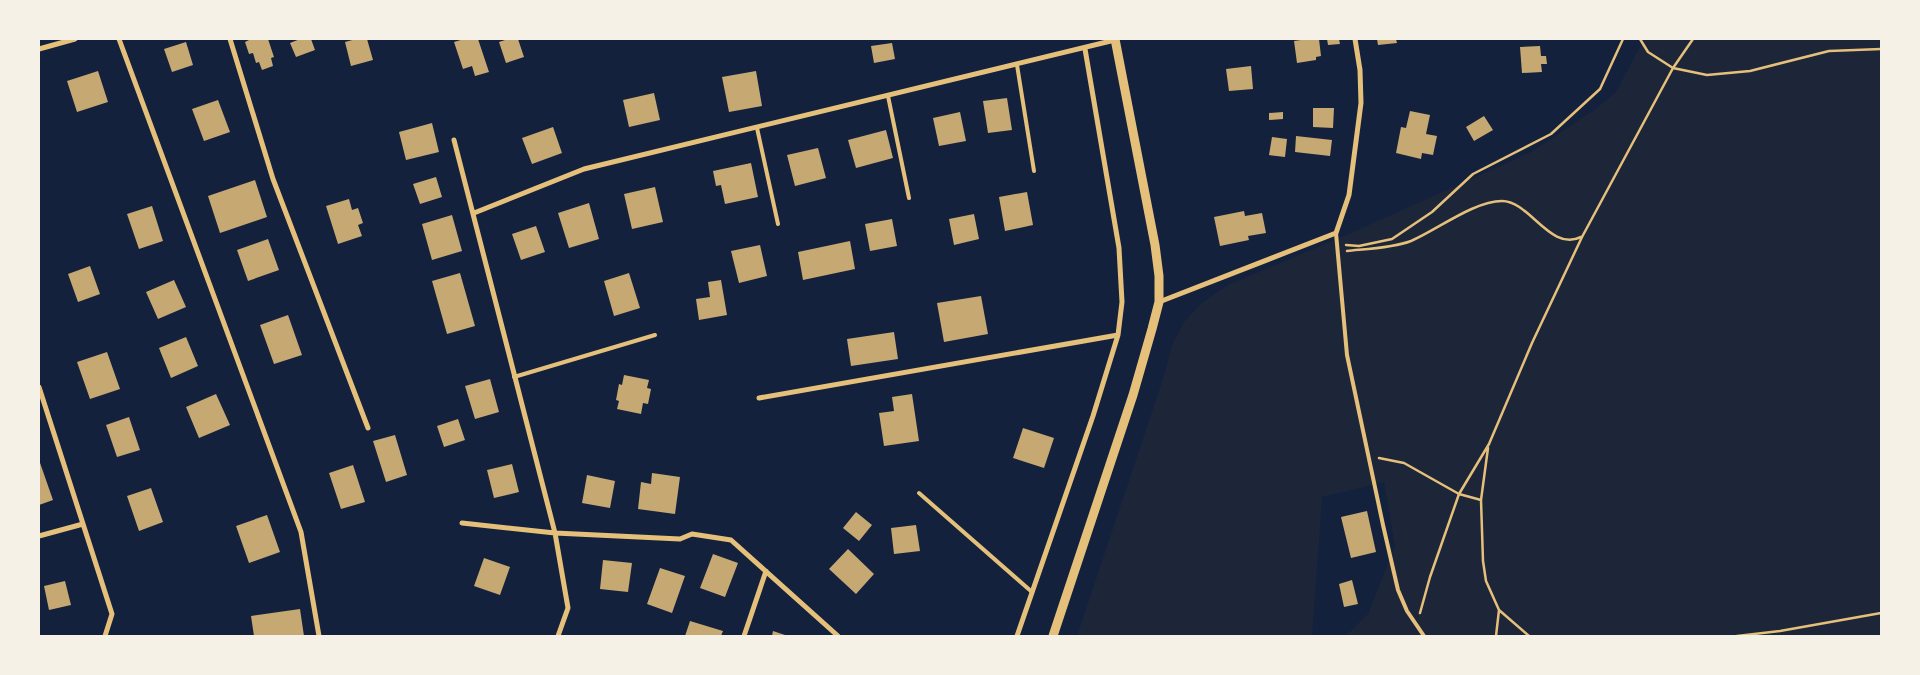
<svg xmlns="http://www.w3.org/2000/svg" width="1920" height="675" font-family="Barlow,sans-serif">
	<rect width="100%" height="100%" fill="#14213d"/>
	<path fill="#1d2539" d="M1644 39H1881V636H1346L1368 614 1395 546 1384 482 1322 497 1312 636H1077L1162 382 1173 343 1184 322 1202 303 1228 285 1349 234 1531 152 1597 108 1616 92Z"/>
	<path fill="#c6a872" d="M249 39H268L274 57 271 58 273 66 262 70 259 62 256 63 253 53 249 54 245 42 249 40Z
		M300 39H311L315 50 296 57 290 43Z
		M356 39H367L373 60 351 66 345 42Z
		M464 39H478L489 72 475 76 472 66 463 69 454 42Z
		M508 39H518L524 57 506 63 499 42Z
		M1308 39H1319L1321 56 1316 57V60L1297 63 1294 41Z
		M1327 39H1339L1340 44 1328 45Z
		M1377 39H1396L1397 43 1378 45Z
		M186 42 193 65 172 72 164 49Z
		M892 43 895 59 874 63 871 46Z
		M1540 46 1541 56H1546L1547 64H1541L1542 72 1522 73 1520 47Z
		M1251 66 1253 89 1229 91 1226 69Z
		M98 71 108 102 77 112 67 81Z
		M756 71 762 106 729 112 722 77Z
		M654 93 660 120 629 127 623 100Z
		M1007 98 1012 130 988 133 983 101Z
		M218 100 230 132 204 141 192 109Z
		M1313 108H1334L1333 128 1313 127Z
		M1410 111 1430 115 1426 134 1437 136 1433 155 1422 153 1421 159 1396 153 1401 127 1406 128Z
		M960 112 966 141 939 146 933 118Z
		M1283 112V119L1269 120V113Z
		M1484 116 1493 130 1474 141 1466 127Z
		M432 123 439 152 406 160 399 132Z
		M553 127 562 153 532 164 522 138Z
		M886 130 893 158 856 168 848 140Z
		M1296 136 1332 140 1330 156 1295 152Z
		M1272 137 1287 139 1285 157 1269 155Z
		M818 148 826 178 795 186 787 155Z
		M751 163 758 197 725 204 721 185 716 186 713 171Z
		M436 177 442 197 420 204 413 184Z
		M255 180 267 217 220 233 208 196Z
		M655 187 663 222 632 229 624 194Z
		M1027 192 1033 225 1005 231 999 197Z
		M349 199 352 210 358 208 363 223 358 225 362 236 338 244 326 206Z
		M589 203 599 239 569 248 558 213Z
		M152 206 163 241 139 249 127 214Z
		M1244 211 1245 216 1262 213 1266 233 1248 236 1249 240 1220 246 1214 217Z
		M974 214 979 239 954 245 949 219Z
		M452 215 462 251 432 260 422 224Z
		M892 219 897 246 870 251 865 224Z
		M536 226 545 252 521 260 512 234Z
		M268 239 279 270 248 281 237 250Z
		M850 241 855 269 803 280 798 252Z
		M760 245 767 276 739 283 731 251Z
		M90 266 100 294 78 302 68 274Z
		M460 273 475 326 447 334 432 281Z
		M629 273 640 308 614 316 604 281Z
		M174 280 186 307 158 319 146 292Z
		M721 280 727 315 699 320 696 299 710 297 708 282Z
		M981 296 988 334 944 342 937 303Z
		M288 315 302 355 274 364 260 325Z
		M894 332 898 359 851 366 847 339Z
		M186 337 198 366 171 378 159 348Z
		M107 352 120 389 90 399 77 362Z
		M624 375 649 380 647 388 651 389 648 404 643 403 641 414 617 409 619 401 616 400 619 384 622 385Z
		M490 379 499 412 475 419 465 386Z
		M216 394 230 425 199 438 186 407Z
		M912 394 919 441 884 446 879 413 894 411 892 397Z
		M129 417 140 450 117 457 106 425Z
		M458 419 465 440 444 447 437 426Z
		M1023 428 1054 438 1044 468 1013 458Z
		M395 435 407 475 386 482 373 441Z
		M39 460 53 500 39 505Z
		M512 464 519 492 494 498 487 470Z
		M353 465 365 502 341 509 329 473Z
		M652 473 680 477 675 514 638 509 641 482 651 484Z
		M587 475 615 481 610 508 582 503Z
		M151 488 163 522 139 531 127 496Z
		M1367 511 1376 552 1351 558 1341 517Z
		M856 512 872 525 859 541 843 528Z
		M267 515 280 552 249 563 236 526Z
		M916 525 920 551 894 554 891 528Z
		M848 549 874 574 856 594 829 569Z
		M713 554 738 563 725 597 700 588Z
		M484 558 510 567 500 595 474 586Z
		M603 560 632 563 628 592 600 589Z
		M660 568 685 576 672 613 647 604Z
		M1352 580 1358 604 1344 607 1339 584Z
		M65 581 71 605 49 610 44 586Z
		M300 609 304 636H254L251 616Z
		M690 621 723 631 721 636H685Z
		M773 631 788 636H772Z"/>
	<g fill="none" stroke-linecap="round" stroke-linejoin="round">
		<path stroke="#e5c07b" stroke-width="2.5" d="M1640 39 1648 52 1673 68 1707 75 1750 71 1829 51 1881 49
			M1346 245 1359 246 1392 239 1432 212 1473 174 1551 134 1600 89 1623 39
			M1347 251C1366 249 1393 248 1411 241 1437 230 1474 201 1502 201 1530 201 1550 252 1581 237
			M1488 448 1481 500 1483 561 1486 581 1499 610 1529 636
			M1379 458 1404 463 1459 494 1481 500
			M1420 613 1430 577 1459 494 1489 444 1532 343 1582 237 1673 68 1693 39
			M1496 636 1499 610
			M1737 636 1780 631 1881 613"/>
		<path stroke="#e5c07b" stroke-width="4" d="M1017 65 1034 171
			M888 96 909 198
			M757 128 778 224
			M1336 233 1347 355 1383 525 1398 590 1407 611 1424 636
			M514 377 655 335
			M919 493 1032 592"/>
		<path stroke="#e5c07b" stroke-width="5" d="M119 39 301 532 319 636
			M230 39 273 179 368 428
			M39 49 75 39
			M454 140 555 533 568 608 558 636
			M474 213 584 169 1115 40
			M1159 302 1336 233 1349 195 1361 103 1360 70 1355 39
			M39 387 112 614 105 636
			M759 398 1118 335
			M462 523 555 533 680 539 692 534 731 540 838 636
			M39 536 83 524
			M744 636 766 571
			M1017 636 1093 416 1118 335 1122 302 1119 248 1085 49"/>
		<path stroke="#e5c07b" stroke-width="9" d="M1053 636 1133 395 1152 329 1159 302V276L1155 245 1115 39"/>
	</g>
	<rect width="1920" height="675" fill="none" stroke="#f6f1e7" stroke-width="80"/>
</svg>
